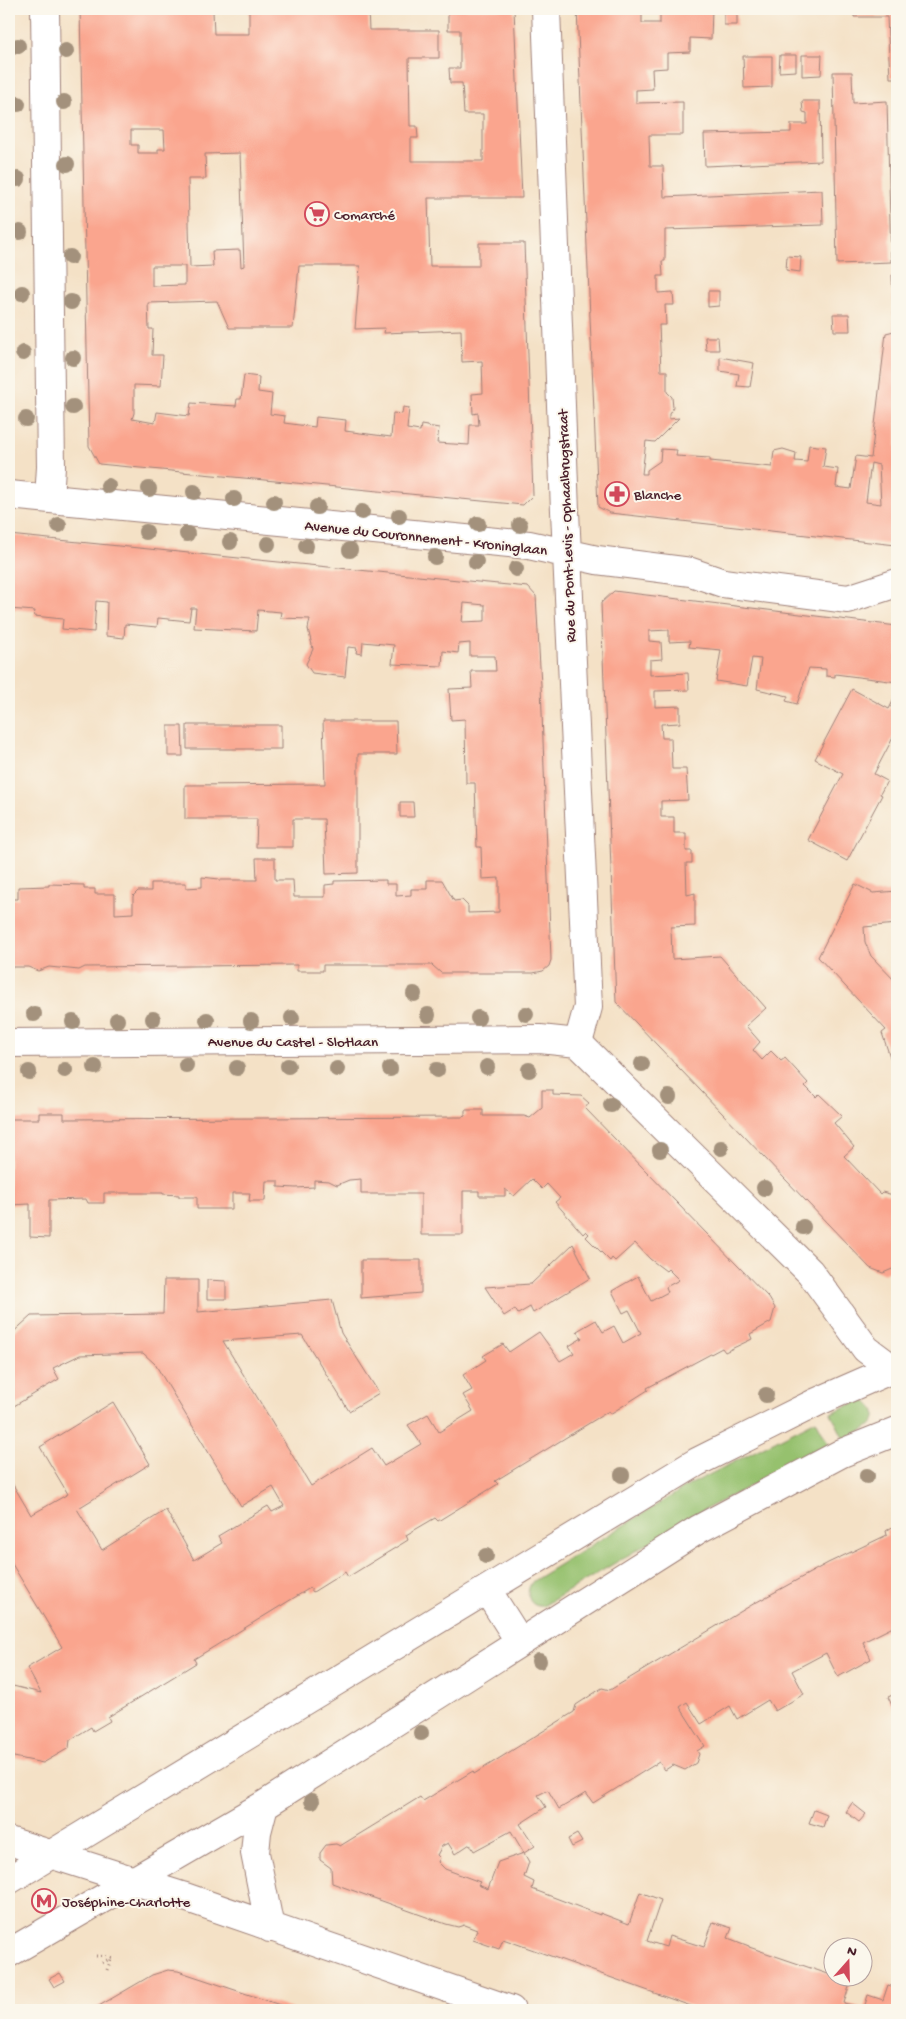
<svg xmlns="http://www.w3.org/2000/svg" width="906" height="2019" font-family="'Gochi Hand',sans-serif">
	<rect width="100%" height="100%" fill="#fbf7ec"/>
	<filter id="ink" filterUnits="userSpaceOnUse"><feTurbulence type="fractalNoise" baseFrequency=".02" numOctaves="2"/><feDisplacementMap in="SourceGraphic" scale="10" xChannelSelector="R" yChannelSelector="G"/><feConvolveMatrix kernelMatrix="1 2 1 2 8 2 1 2 1" color-interpolation-filters="sRGB"/></filter>
	<filter id="wash" filterUnits="userSpaceOnUse"><feTurbulence type="fractalNoise" baseFrequency=".0096" numOctaves="4" result="noise"/><feDisplacementMap in="SourceGraphic" scale="20" xChannelSelector="R" yChannelSelector="G"/><feGaussianBlur stdDeviation="1.12" result="paint"/><feColorMatrix in="noise" values="0 0 0 0 0 0 0 0 0 0 0 0 0 0 0 0 0 1.4 0 .05"/><feComposite in="paint" operator="in"/></filter>
	<g filter="url(#wash)">
		<rect width="100%" height="100%" fill="#f4e1c6"/>
		<path fill="#96c16e" stroke="#70704c" d="M861 1400C867 1402 873 1405 875 1413 878 1428 854 1433 844 1439L831 1413Z
			M816 1420 829 1445 702 1511 543 1606C528 1608 524 1591 533 1581L691 1484Z"/>
		<g id="blocks">
			<path fill="#faa58e" fill-rule="evenodd" d="M80 9H211L213 11 214 34H249V9H368L369 30H439V58H409L410 126H417L418 138H411V161H483V114H464L462 83H450L449 68H460V30H448V9H514L522 198H428L430 266H479V243H524L533 495 523 505 99 464 89 446ZM131 130H164L165 149H158V153H138V145H131ZM240 153 244 266 241 267 240 250 212 251 213 266 190 267 188 179H206L205 154ZM152 266H185V285L152 286ZM299 266H360L355 329 385 328 384 333 461 330 462 362 482 361 483 393 472 394 473 414 478 413 479 425H470L469 445 437 443 439 428 421 425 420 431 407 429 409 408 403 407 402 414 393 413 391 437 345 431 346 420 316 417 315 427 284 423 285 416 270 414 272 394 258 392 259 377 244 375 241 399H237L236 406 191 403 189 416 157 412 155 423 132 419 134 413V385L161 386 163 355H152L153 329H149L148 303 217 301 229 328H293Z
				M577 9H642V23H660V9H712L711 39 690 38V52L667 53V68L652 69 653 89 636 90V103L683 102V135H649L650 166H663L664 197 822 190 823 225 665 230V261H662L663 276H658V293L673 292 674 305H665L666 325H659L661 371H667V392L672 397 673 408 669 414V419L679 418 655 442 646 441 642 474H647V470L660 461 661 449 677 450 676 456 710 458V461L772 467 774 451 783 449 796 453 795 461 807 462 809 445 826 447 823 467 838 469 836 487 851 489 856 456 871 458 886 333 894 331 892 275H897L896 545 610 513 598 507ZM871 463 879 465 881 504 866 502Z
				M854 9H897V78H890L887 17H854Z
				M737 11V25H724V12Z
				M780 55H796V71L779 72Z
				M802 55H822L821 75 802 76Z
				M743 56H772V87L744 88Z
				M833 72H852L853 103 887 101 891 262 837 264Z
				M802 101H820L821 161 705 166 704 134 791 132V124H807V113L803 112Z
				M787 256 801 257 800 272 786 270Z
				M708 291H719V306L708 307Z
				M833 314H849L850 331H834Z
				M705 337H718L719 350H706Z
				M720 357 754 363 750 387 737 386 739 374 720 371Z
				M9 535 528 587 536 596 541 685 551 960 549 966 543 971 533 973H441L432 965H323V971H297V965L85 967 79 970 49 967 38 971 28 967H9V899H18V887L49 886V884L84 885V889H95V894H115V914L133 913V896L138 891H151V883H186V888L202 887V877L219 879V880H257L256 858H275V880H293L294 897H325V885L334 884V881L386 880V884H396V896L411 895V889H427V880H442L454 901 462 900 468 906V913L499 912V878L482 879 481 847H477L475 783H466L465 719 451 720 449 689 472 688 471 671H496L495 656H470V643L459 644 458 653 443 651 442 666 392 664 394 645 363 642 362 654 356 653 357 648 348 647 345 677 312 673 306 664 313 649 308 629 310 619 280 618 281 612 258 610 256 631 194 628 196 608H191L189 621 158 618 157 627 125 624 124 638 106 636 107 602 96 601 94 632 62 629 63 619 34 616 35 611 9 609ZM464 603 485 605V621L462 622Z
				M614 591 897 626V682L835 674V677L826 676V669L809 668 797 704 786 701 788 696 757 689 761 659 752 658 747 686 716 681 721 650 689 647 690 641 669 642V630L649 631V641L661 642 662 659 650 660V675L688 673 689 690 655 691V707L680 706V723L661 724 662 738H671L672 769H686L688 800 661 801V817H674V833H686V851H692V863H686L687 895 695 893V926L671 927 672 959 720 956 766 1008 746 1026 760 1042 753 1050 762 1060 771 1051 781 1061 785 1058 808 1083 805 1086 816 1097 819 1094 842 1116 834 1123 854 1147 844 1156 880 1194 882 1192 897 1196V1267L883 1273 870 1268 616 1002 601 603Z
				M852 689 889 709 897 693V730L874 774 887 781 880 794 882 795 847 861 808 840 843 774 815 759Z
				M323 721H396L397 754H358V873L326 874 324 819H293V847H256L257 819H185V785L325 784Z
				M187 725H281V749H187Z
				M168 726H182L183 756H168Z
				M400 802H413L414 817H400Z
				M855 884 873 893 897 891V924L864 927 865 942 871 956 897 983V1078L882 1033 886 1030 818 957Z
				M542 1090H553V1095L581 1096 589 1103 585 1108 769 1298 775 1308 771 1322 750 1334 752 1339 725 1352 722 1348 647 1388 648 1390 610 1414 609 1411 495 1481 498 1484 438 1521 435 1518 406 1535 408 1540 348 1577 345 1572 313 1592 310 1588 194 1659 196 1663 108 1717 110 1721 93 1731 91 1727 70 1740 69 1748 43 1763 9 1756V1685L41 1693 27 1668 62 1647 9 1559V1478L31 1515 68 1494 40 1447 113 1402 150 1464 77 1509 102 1550 166 1510 194 1560 222 1543 218 1536 268 1506 272 1512 284 1506 273 1487 241 1506 155 1364 143 1353 80 1355 53 1368 59 1379 14 1406 9 1398V1336L31 1316 163 1314 164 1280H198V1312L332 1300 341 1333 379 1393 349 1411 302 1335 223 1341 311 1486 372 1448 384 1466 421 1444 408 1425 428 1414 439 1432 473 1411 463 1395 472 1390 463 1375 486 1360 483 1356 503 1344 509 1352 539 1332 560 1361 574 1353 569 1346 582 1338 577 1331 596 1320 603 1332 614 1326 623 1343 641 1333 629 1310 623 1313 612 1291 638 1276 651 1301 668 1292 666 1287 679 1280 668 1269 666 1271 650 1259 635 1243 615 1261 612 1258 610 1261 586 1237 589 1234 586 1231 583 1234 555 1202 560 1198 547 1184 542 1189 532 1179 514 1196 505 1189V1196H479V1191H463V1235H421V1194H361V1179L349 1180 337 1185 329 1181 314 1180V1187L296 1188 278 1187V1181H266L265 1201H249L250 1193H232V1209H197V1197H179V1195L163 1194V1193H104V1203H88L86 1199 49 1200V1238L30 1237V1204L9 1205V1119H39V1113H64V1119L462 1117 465 1116V1110H483V1116H524L530 1118 542 1108Z
				M573 1244 590 1278 533 1313 530 1307 518 1314 515 1309 504 1316 485 1287 531 1284Z
				M361 1260H421V1293L361 1298Z
				M207 1280 226 1281V1299H207Z
				M897 1524V1625L863 1642 871 1659 838 1677 826 1653 792 1671 804 1694 775 1711 768 1700 737 1719 730 1706 701 1724 687 1702 680 1707 705 1746 697 1751 699 1754 696 1763 685 1770 673 1765 665 1770 659 1762 593 1803 586 1793 559 1809 548 1790 538 1795 546 1807 520 1824 535 1846 524 1853 511 1831 474 1851 470 1844 455 1854 448 1843 442 1846 437 1855 440 1858 438 1862 445 1869 480 1882 478 1885 488 1889 498 1862 524 1853 529 1862 524 1877 534 1882 532 1889 600 1915V1913L629 1924 640 1892 661 1900 647 1941 666 1947 669 1936 704 1947 713 1922 732 1928 728 1938 749 1946V1947L834 1976 851 1980 844 2003 864 2008 868 1995 883 2000 888 1985 897 1988V2010H702L503 1939 499 1949 473 1940 477 1930 464 1925 458 1927 446 1924 332 1883 331 1868 320 1860V1853L326 1845 336 1844 340 1846 420 1797 423 1801 473 1771 474 1774 574 1712 576 1705 602 1688 610 1690 755 1603 828 1563 887 1535 886 1531Z
				M897 1693V1716L888 1697Z
				M852 1803 866 1814 859 1822 846 1812Z
				M814 1810 827 1815 823 1827 809 1823Z
				M577 1834 582 1842 572 1847 568 1839Z
				M168 1970 178 1971 295 2010H92L152 1975Z
				M60 1973 65 1981 54 1987 49 1979Z"/>
		</g>
	</g>
	<g filter="url(#ink)">
		<use href="#blocks" fill-opacity="0" stroke="#9f8078" stroke-width="1"/>
		<g fill="none" stroke-linecap="round" stroke-linejoin="round">
			<defs>
				<path id="street" d="M45 9 51 467 49 498
					M546 9 565 511 588 1007 578 1043
					M9 495 529 545 597 560 691 572 723 583 848 599 897 583
					M9 1043 540 1039 578 1043
					M578 1043 810 1272 866 1349 897 1372
					M487 1590 520 1642"/>
				<path id="secondary" d="M264 1805 257 1832 255 1853 270 1928
					M9 1841 182 1896 511 2010
					M9 1880 697 1462 817 1402 897 1367
					M9 1953 264 1805 699 1529 842 1453 897 1431"/>
			</defs>
			<use href="#street" stroke="#9f8078" stroke-width="30"/>
			<use href="#secondary" stroke="#9f8078" stroke-width="30"/>
			<path stroke="#9f8078" stroke-width="3" stroke-dasharray="1 4" stroke-linecap="butt" d="M96 1956 112 1957
				M102 1963 111 1958
				M107 1970 112 1957"/>
			<use href="#street" stroke="#fff" stroke-width="28"/>
			<use href="#secondary" stroke="#fff" stroke-width="28"/>
		</g>
		<g fill="#a3917c">
			<circle cx="18" cy="46" r="8"/>
			<circle cx="66" cy="51" r="8"/>
			<circle cx="64" cy="102" r="8"/>
			<circle cx="18" cy="104" r="8"/>
			<circle cx="67" cy="164" r="8"/>
			<circle cx="18" cy="179" r="8"/>
			<circle cx="20" cy="232" r="8"/>
			<circle cx="70" cy="257" r="8"/>
			<circle cx="22" cy="293" r="8"/>
			<circle cx="71" cy="302" r="8"/>
			<circle cx="23" cy="353" r="8"/>
			<circle cx="73" cy="358" r="8"/>
			<circle cx="73" cy="407" r="8"/>
			<circle cx="26" cy="419" r="8"/>
			<circle cx="108" cy="486" r="8"/>
			<circle cx="149" cy="489" r="8"/>
			<circle cx="194" cy="492" r="8"/>
			<circle cx="234" cy="499" r="8"/>
			<circle cx="274" cy="502" r="8"/>
			<circle cx="317" cy="507" r="8"/>
			<circle cx="362" cy="512" r="8"/>
			<circle cx="399" cy="516" r="8"/>
			<circle cx="478" cy="524" r="8"/>
			<circle cx="59" cy="525" r="8"/>
			<circle cx="520" cy="525" r="8"/>
			<circle cx="146" cy="532" r="8"/>
			<circle cx="187" cy="534" r="8"/>
			<circle cx="230" cy="542" r="8"/>
			<circle cx="268" cy="544" r="8"/>
			<circle cx="306" cy="546" r="8"/>
			<circle cx="350" cy="550" r="8"/>
			<circle cx="435" cy="557" r="8"/>
			<circle cx="476" cy="562" r="8"/>
			<circle cx="516" cy="569" r="8"/>
			<circle cx="414" cy="994" r="8"/>
			<circle cx="34" cy="1014" r="8"/>
			<circle cx="526" cy="1014" r="8"/>
			<circle cx="428" cy="1015" r="8"/>
			<circle cx="292" cy="1018" r="8"/>
			<circle cx="478" cy="1018" r="8"/>
			<circle cx="153" cy="1019" r="8"/>
			<circle cx="117" cy="1020" r="8"/>
			<circle cx="207" cy="1020" r="8"/>
			<circle cx="251" cy="1021" r="8"/>
			<circle cx="73" cy="1022" r="8"/>
			<circle cx="642" cy="1064" r="8"/>
			<circle cx="186" cy="1065" r="8"/>
			<circle cx="288" cy="1066" r="8"/>
			<circle cx="95" cy="1067" r="8"/>
			<circle cx="487" cy="1067" r="8"/>
			<circle cx="237" cy="1068" r="8"/>
			<circle cx="337" cy="1069" r="8"/>
			<circle cx="390" cy="1069" r="8"/>
			<circle cx="65" cy="1070" r="8"/>
			<circle cx="437" cy="1070" r="8"/>
			<circle cx="529" cy="1070" r="8"/>
			<circle cx="29" cy="1072" r="8"/>
			<circle cx="669" cy="1097" r="8"/>
			<circle cx="611" cy="1105" r="8"/>
			<circle cx="721" cy="1148" r="8"/>
			<circle cx="660" cy="1150" r="8"/>
			<circle cx="764" cy="1188" r="8"/>
			<circle cx="803" cy="1227" r="8"/>
			<circle cx="766" cy="1395" r="8"/>
			<circle cx="622" cy="1475" r="8"/>
			<circle cx="867" cy="1476" r="8"/>
			<circle cx="486" cy="1556" r="8"/>
			<circle cx="539" cy="1661" r="8"/>
			<circle cx="421" cy="1733" r="8"/>
			<circle cx="312" cy="1801" r="8"/>
		</g>
	</g>
	<defs>
		<symbol id="supermarket-ring" viewBox="-11 -11 22 22"><circle r="9.5" fill="#fbf7ec" stroke="#d1495b" stroke-width="1.5"/><path d="M-6-5.5h2.5l.6 2H6L4.5 2H-2.5L-4.4-4H-6ZM-1.5 3.2a1.3 1.3 0 1 0 .1 0ZM3 3.2a1.3 1.3 0 1 0 .1 0Z" fill="#d1495b"/></symbol>
		<symbol id="pharmacy-ring" viewBox="-11 -11 22 22"><circle r="9.5" fill="#fbf7ec" stroke="#d1495b" stroke-width="1.5"/><path d="M-2-6h4v4h4v4h-4v4h-4v-4h-4v-4h4Z" fill="#d1495b"/></symbol>
		<symbol id="metro-ring" viewBox="-11 -11 22 22"><circle r="9.5" fill="#fbf7ec" stroke="#d1495b" stroke-width="1.5"/><path d="M-5.5 5V-5H-3L0 0L3-5H5.5V5H3V-.5L0 4L-3-.5V5Z" fill="#d1495b"/></symbol>
	</defs>
	<g fill-rule="evenodd">
		<use href="#supermarket-ring" x="303" y="200" width="28" height="28"/>
		<use href="#pharmacy-ring" x="603" y="480" width="28" height="28"/>
		<use href="#metro-ring" x="30" y="1887" width="28" height="28"/>
	</g>
	<g text-anchor="middle" stroke-width="4" stroke-linejoin="round" paint-order="stroke">
		<g font-size="15" fill="#4a1f2b" stroke="#fbf7ec" text-anchor="start">
			<text x="334" y="219">Comarché</text>
			<text x="634" y="499">Blanche</text>
			<text x="62" y="1906">Joséphine-Charlotte</text>
		</g>
		<g font-size="15" fill="#4a1f2b" stroke="#fbf7ec">
			<text transform="translate(566 526) rotate(-92)" y="5">Rue du Pont-Levis - Ophaalbrugstraat</text>
			<text transform="translate(426 537) rotate(6)" y="5">Avenue du Couronnement - Kroninglaan</text>
			<text x="293" y="1046">Avenue du Castel - Slotlaan</text>
		</g>
	</g>
	<rect width="906" height="2019" fill="none" stroke="#fbf7ec" stroke-width="30"/>
	<g transform="translate(848 1962) rotate(20)"><circle r="24" fill="#fbf7ec" stroke="#b4a19f"/>
	<path d="M0-4L9 19L0 12L-9 19Z" fill="#d1495b"/>
	<text y="-8" font-size="14" font-weight="bold" text-anchor="middle" fill="#4a1f2b">N</text>
	</g>
</svg>
